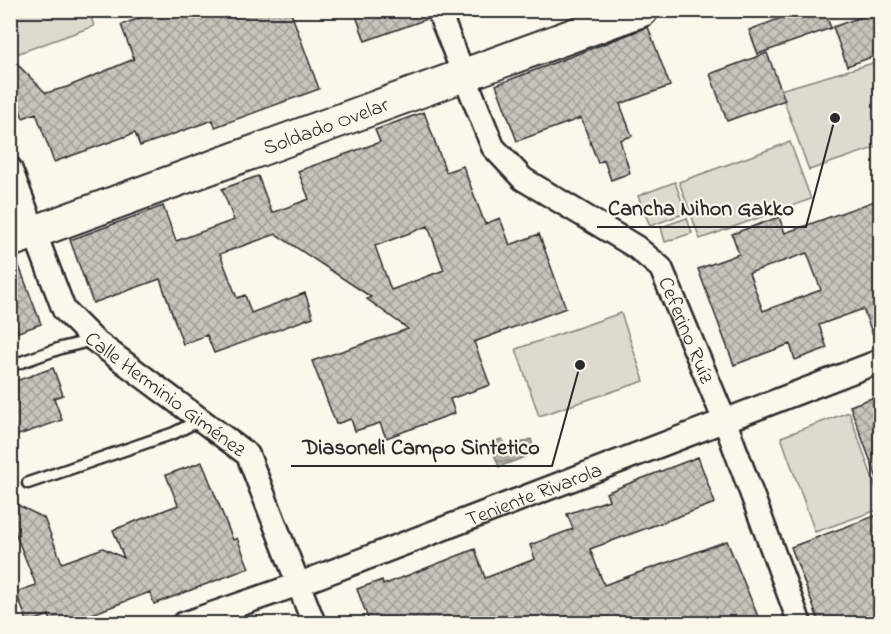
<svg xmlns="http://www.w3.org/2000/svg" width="891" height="634" font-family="'Indie Flower',sans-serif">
	<defs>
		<pattern id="water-rules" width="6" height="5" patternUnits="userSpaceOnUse" patternTransform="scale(1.5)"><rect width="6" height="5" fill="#b1afa7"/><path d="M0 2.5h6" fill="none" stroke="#908f88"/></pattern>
		<pattern id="building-cross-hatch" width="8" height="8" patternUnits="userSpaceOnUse" patternTransform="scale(1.5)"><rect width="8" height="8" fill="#c7c4bc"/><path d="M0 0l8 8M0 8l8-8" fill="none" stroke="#a29f99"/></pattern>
	</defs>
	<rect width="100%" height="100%" fill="#fbf7ec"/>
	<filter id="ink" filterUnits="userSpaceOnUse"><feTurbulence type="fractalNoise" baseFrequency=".0167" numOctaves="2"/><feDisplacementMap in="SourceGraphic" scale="12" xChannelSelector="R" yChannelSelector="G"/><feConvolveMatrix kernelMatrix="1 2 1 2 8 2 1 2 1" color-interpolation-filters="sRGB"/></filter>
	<g filter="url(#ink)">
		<path fill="#dddad0" stroke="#84827e" stroke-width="1.5" d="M11 10 89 11 94 26 11 56Z
			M880 61V146L809 170 780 90Z
			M790 142 811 199 700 239 679 182Z
			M675 182 686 213 650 226 638 196Z
			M687 218 692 233 665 242 661 227Z
			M621 313 644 381 539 416 516 349Z
			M849 412 880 499V509L815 532 781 437Z"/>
		<path fill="url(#water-rules)" stroke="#7b7a75" stroke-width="1.5" d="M502 439 508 448 531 439 535 453 499 467 490 443Z"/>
		<path fill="url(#building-cross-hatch)" stroke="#2b2b2b" stroke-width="1.5" fill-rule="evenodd" d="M139 10H290L319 89 215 127 213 120 140 146 135 133 54 162 36 113 23 118 10 85V57L46 93 67 87 134 59 121 25 142 17Z
			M354 10H425L427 19 365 41Z
			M803 10H824L831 28 758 54 749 30Z
			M880 10V54L847 66 833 27Z
			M648 27 670 86 620 104 632 136 620 140 630 173 611 180 604 160 598 163 581 118 517 141 496 85Z
			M767 53 785 100 727 121 710 74Z
			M424 112 446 172 463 166 485 224 500 218 510 245 539 234 566 308 474 342 490 385 450 399 455 413 386 438 380 423 355 431 351 419 336 424 312 361 408 329 367 299 371 297 276 234 220 254 237 298 245 295 251 313 305 293 313 317 214 353 207 335 183 344 160 279 93 303 70 240 163 206 176 241 234 220 222 189 258 176 272 213 309 199 298 171 380 142 375 130ZM428 226 444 270 391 290 375 246Z
			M880 199V348H878L863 309 819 325 827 348 795 360 790 344 734 365 698 269 739 254 732 234 779 217 785 233ZM807 253 821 290 763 311 749 273Z
			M10 258H16L41 324 10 335Z
			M53 368 63 395 54 398 62 420 10 438V383Z
			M880 395V481H878L850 406Z
			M698 457 715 503 590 549 604 585 727 541 761 624H370L357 589 382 580 383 585 475 549 485 578 535 559 530 545 573 529 567 514 609 500 606 493 625 485Z
			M202 462 233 540 237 538 249 568 154 604 150 592 66 624H52L49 615 28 623 16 592 36 585 10 520V501L44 518 62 563 103 548 124 558 113 530 178 505 166 475Z
			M880 514V624H820L791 547Z"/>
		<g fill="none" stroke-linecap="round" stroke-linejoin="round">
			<defs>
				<path id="lane" d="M10 366 61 348 93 340
					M28 483 174 433 200 420"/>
				<g id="street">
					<path id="s1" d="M438 10 493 147 523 179 636 247 661 268 724 419 800 624"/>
					<path id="s2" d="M10 168 64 310 94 340 248 455 314 624"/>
					<path id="s3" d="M183 624 299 584 880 361"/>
				</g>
				<g id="secondary">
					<path id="s4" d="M10 241 642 10"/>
				</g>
			</defs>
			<use href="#lane" stroke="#2b2b2b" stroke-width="15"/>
			<use href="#street" stroke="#2b2b2b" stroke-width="27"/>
			<use href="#secondary" stroke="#2b2b2b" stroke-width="36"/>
			<use href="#lane" stroke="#fbf7ec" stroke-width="10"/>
			<use href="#street" stroke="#fbf7ec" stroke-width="22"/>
			<use href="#secondary" stroke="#fbf7ec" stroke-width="32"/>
		</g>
	</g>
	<g text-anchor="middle" stroke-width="4.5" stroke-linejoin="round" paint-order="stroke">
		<g font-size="21" fill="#2b2b2b" stroke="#fbf7ec">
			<text dy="7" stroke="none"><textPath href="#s4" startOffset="336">Soldado Ovelar</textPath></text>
			<text dy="7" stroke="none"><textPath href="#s1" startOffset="423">Ceferino Ruíz</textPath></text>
			<text dy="7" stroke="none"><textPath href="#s2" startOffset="284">Calle Herminio Giménez</textPath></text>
			<text dy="7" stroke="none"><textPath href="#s3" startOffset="374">Teniente Rivarola</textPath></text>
		</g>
	</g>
	<path fill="none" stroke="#2b2b2b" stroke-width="2" d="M835 118L806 227H597M580 365L552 466H291"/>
	<g fill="#2b2b2b" stroke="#fbf7ec" stroke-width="2">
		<circle cx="835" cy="118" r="6"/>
		<circle cx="580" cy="365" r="6"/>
	</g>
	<g font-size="22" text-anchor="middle" font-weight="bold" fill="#2b2b2b" stroke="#fbf7ec" stroke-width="4.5" stroke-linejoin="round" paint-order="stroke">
		<text x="701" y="215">Cancha Nihon Gakko</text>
		<text x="421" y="454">Diasoneli Campo Sintetico</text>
	</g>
	<rect width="891" height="634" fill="none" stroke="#fbf7ec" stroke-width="36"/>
	<rect x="18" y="18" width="855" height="598" fill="none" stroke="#2b2b2b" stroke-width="2" filter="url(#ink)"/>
</svg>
